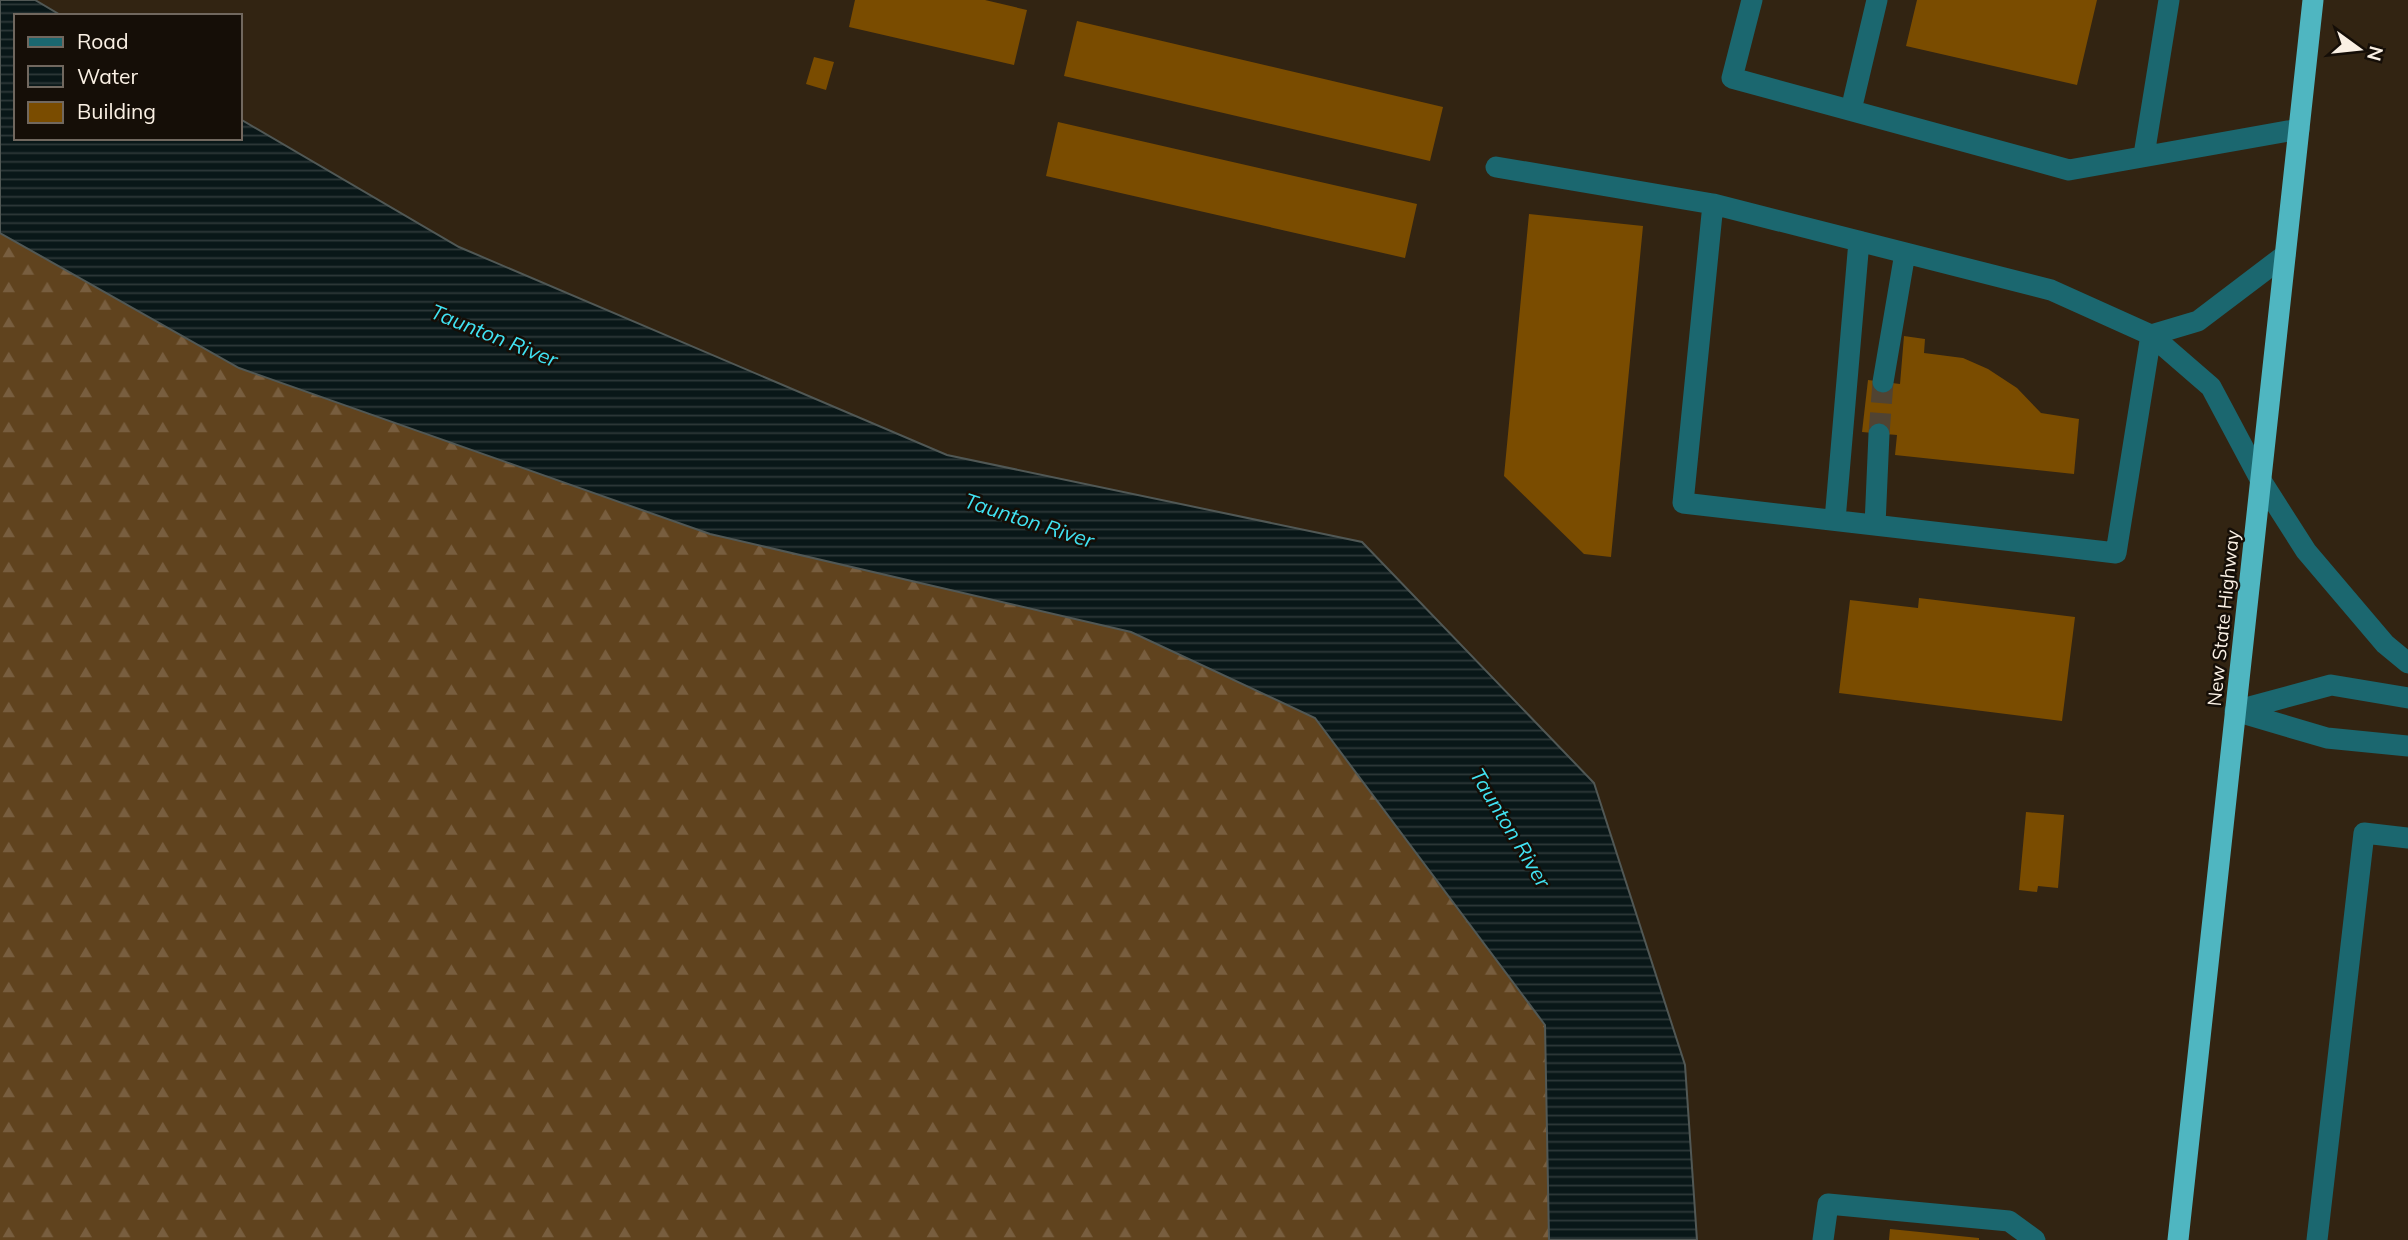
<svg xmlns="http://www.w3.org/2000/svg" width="2408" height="1240" font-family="Mulish,sans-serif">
	<defs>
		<pattern id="forest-firs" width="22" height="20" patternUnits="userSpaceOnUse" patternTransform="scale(1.75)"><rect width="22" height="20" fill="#60431e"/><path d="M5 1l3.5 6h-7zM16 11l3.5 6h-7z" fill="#785e3f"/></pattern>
		<pattern id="water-rules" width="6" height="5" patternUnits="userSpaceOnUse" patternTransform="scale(1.75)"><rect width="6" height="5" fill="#091718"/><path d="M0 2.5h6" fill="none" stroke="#2e3939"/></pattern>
	</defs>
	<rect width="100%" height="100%" fill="#322412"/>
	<path fill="url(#forest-firs)" d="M0 233 239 368 710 534 1131 632 1315 718 1545 1025 1549 1240H0Z"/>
	<path fill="url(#water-rules)" stroke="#515855" stroke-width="2" d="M0 0H35L62 16H16V138H240V119L459 247 947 455 1362 542 1594 783 1685 1065 1697 1240H1549L1545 1025 1315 718 1131 632 710 534 239 368 0 233Z"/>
	<path fill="#7a4c00" d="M855 0H985L1027 10 1014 65 849 27Z
		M1917 0H2097L2077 85 1906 46Z
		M1077 21 1443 107 1430 161 1064 76Z
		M814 57 834 62 826 90 806 84Z
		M1058 122 1417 204 1405 258 1046 176Z
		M1529 214 1643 226 1611 557 1584 554 1504 476Z
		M1904 336 1925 339 1924 353 1963 358 1988 369 2017 388 2041 413 2079 419 2074 474 1895 455 1897 435 1862 432 1868 380 1900 384Z
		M1919 598 2075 617 2062 721 1839 693 1850 600 1918 608Z
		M2026 812 2064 815 2058 888 2038 886 2037 892 2019 890Z
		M1890 1229 1979 1238V1240H1889Z"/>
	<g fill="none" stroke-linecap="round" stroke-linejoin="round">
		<path stroke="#504332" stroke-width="21" stroke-dasharray="21 10" stroke-linecap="butt" d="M1879 434 1883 382"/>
		<path stroke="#1b676f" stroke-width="21" d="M1752 0 1732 78 2069 170 2299 129
			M1851 110 1877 0
			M2144 155 2169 0
			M1496 167 1713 204 2051 290 2151 335 2211 387 2260 479 2306 551 2385 644 2408 663
			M1713 204 1683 503 2116 553 2151 335
			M2151 335 2198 321 2285 255
			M1883 382 1905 253
			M1835 520 1859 241
			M1875 525 1879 434
			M2235 711 2331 685 2408 698
			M2235 711 2327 738 2408 746
			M1823 1240 1828 1204 2009 1221 2035 1240
			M2317 1240 2364 833 2408 838"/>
		<path stroke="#4fb6c1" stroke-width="21" d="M2178 1240 2313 0"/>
	</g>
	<g text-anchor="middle" stroke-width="5" stroke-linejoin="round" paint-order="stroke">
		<g font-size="19" fill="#faf0e4" stroke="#150e07">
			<text transform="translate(2223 618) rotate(-84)" y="7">New State Highway</text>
		</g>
		<g font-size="21" font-style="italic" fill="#41e2f2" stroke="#150e07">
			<text transform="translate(494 336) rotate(22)" y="7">Taunton River</text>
			<text transform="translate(1029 521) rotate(18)" y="7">Taunton River</text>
			<text transform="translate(1510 828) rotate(59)" y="7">Taunton River</text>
		</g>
	</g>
	<rect x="14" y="14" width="228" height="126" fill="#150e07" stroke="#71685f" stroke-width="2"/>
	<rect x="28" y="37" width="35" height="10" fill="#1b676f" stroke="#71685f" stroke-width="2"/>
	<text x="77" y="49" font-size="21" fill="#faf0e4">Road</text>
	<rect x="28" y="66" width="35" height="21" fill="url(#water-rules)" stroke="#71685f" stroke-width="2"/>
	<text x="77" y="84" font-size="21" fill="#faf0e4">Water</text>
	<rect x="28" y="102" width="35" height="21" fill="#7a4c00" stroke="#71685f" stroke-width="2"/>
	<text x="77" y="119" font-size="21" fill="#faf0e4">Building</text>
	<g transform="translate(2359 49) rotate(105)" stroke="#150e07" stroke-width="5" paint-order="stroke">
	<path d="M0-5L12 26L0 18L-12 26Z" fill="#faf0e4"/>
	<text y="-10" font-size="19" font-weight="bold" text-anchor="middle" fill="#faf0e4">N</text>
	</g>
</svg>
